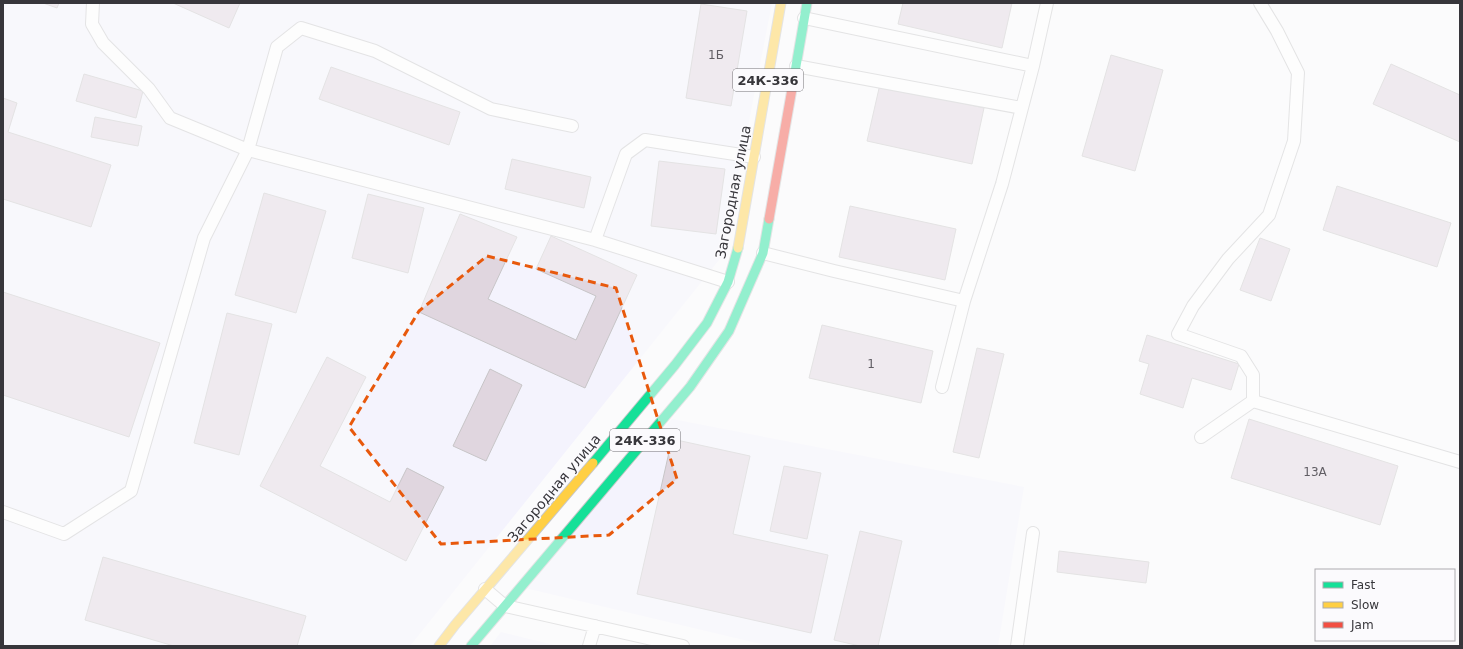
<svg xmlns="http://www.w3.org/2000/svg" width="1463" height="649" font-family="'DejaVu Sans',sans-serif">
	<rect width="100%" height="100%" fill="#fbfbfc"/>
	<path fill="#f4f3fd" d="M3 3H772L723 255 410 646H3Z
		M672 419 1024 487 998 646H769L525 588Z
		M501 632 558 646H490Z"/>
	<path fill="#e0d6df" stroke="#c7c5c7" d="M43 3H59L57 8Z
		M173 3H240L229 28Z
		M903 3H1012L1002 48 898 24Z
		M701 4 747 11 731 106 686 98Z
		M1111 55 1163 70 1135 171 1082 156Z
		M1391 64 1460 95V142L1373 104Z
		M331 67 460 112 449 145 319 99Z
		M84 74 143 91 136 118 76 101Z
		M880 84 984 108 972 164 867 141Z
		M3 98 17 103 8 132 111 165 91 227 3 199Z
		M95 117 142 126 138 146 91 137Z
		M512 159 591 177 584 208 505 189Z
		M659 161 725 169 716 234 651 226Z
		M1337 186 1451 223 1437 267 1323 230Z
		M264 193 326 211 296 313 235 295Z
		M368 194 424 208 408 273 352 258Z
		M850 206 956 229 945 280 839 257Z
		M460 214 517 237 488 299 576 340 596 296 536 269 551 236 637 275 585 388 419 312Z
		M1260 238 1290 249 1271 301 1240 290Z
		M3 292 160 343 129 437 3 395Z
		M227 313 272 324 239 455 194 443Z
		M822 325 933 351 921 403 809 378Z
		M1147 335 1239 364 1231 390 1192 378 1183 408 1140 394 1149 364 1139 361Z
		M977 348 1004 354 979 458 953 452Z
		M327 357 366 377 320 466 390 502 407 468 444 487 406 561 260 486Z
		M490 369 522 385 486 461 453 446Z
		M1249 419 1398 466 1380 525 1231 478Z
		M672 439 750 456 733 534 828 555 811 633 637 594Z
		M784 466 821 473 807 539 770 531Z
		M860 531 902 541 878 646H860L834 640Z
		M1059 551 1149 562 1146 583 1057 572Z
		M103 557 306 616 297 646H174L85 620Z"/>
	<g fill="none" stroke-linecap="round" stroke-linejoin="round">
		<defs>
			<path id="lane" d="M93 3 92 24 103 43 149 89 170 118 248 150 595 240 626 154 645 140 754 157
				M804 18 1033 66
				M796 66 1022 108
				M595 240 728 282
				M763 253 834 271 964 301 1002 184 1033 66 1047 3
				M942 387 964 301
				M1253 401 1460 462
				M1201 437 1253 401V375L1241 356 1178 334 1193 306 1228 259 1269 215 1294 141 1298 73 1277 31 1260 3
				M3 512 64 534 131 491 204 238 248 150 277 47 301 28 375 51 491 109 572 126
				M485 589 505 606 683 646
				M589 646 595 626
				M1017 646 1033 533"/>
			<path id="fast" d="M792 89 807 3
				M593 463 675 365 707 323 728 282 738 248
				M471 646 690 387 729 331 763 253 769 219"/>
			<path id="slow" d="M738 248 781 3
				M439 646 455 625 593 463"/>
			<path id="jam" d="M769 219 792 89"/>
		</defs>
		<use href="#lane" stroke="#c7c7c9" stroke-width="14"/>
		<use href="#fast" stroke="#c7c7c9" stroke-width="11"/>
		<use href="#slow" stroke="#c7c7c9" stroke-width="11"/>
		<use href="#jam" stroke="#c7c7c9" stroke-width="11"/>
		<use href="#lane" stroke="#fefeff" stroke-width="12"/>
		<use href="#fast" stroke="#16e098" stroke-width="9"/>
		<use href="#slow" stroke="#ffcf43" stroke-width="9"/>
		<use href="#jam" stroke="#f24e42" stroke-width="9"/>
	</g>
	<path d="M0 0H1463V649H0ZM487 256 616 288 677 479 609 535 441 544 349 427 419 311Z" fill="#fbfbfc" fill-opacity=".55" fill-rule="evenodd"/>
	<path fill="none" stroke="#e8590c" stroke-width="3" stroke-dasharray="8 5" stroke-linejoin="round" d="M487 256 616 288 677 479 609 535 441 544 349 427 419 311Z"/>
	<g text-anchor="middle" stroke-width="3" stroke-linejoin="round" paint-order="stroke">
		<g font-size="12" fill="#615e64">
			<text x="716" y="59">1Б</text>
			<text x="871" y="368">1</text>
			<text x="1315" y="476">13А</text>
		</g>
		<g fill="#fbfafd" stroke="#727175" stroke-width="1">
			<rect x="733" y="69" width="70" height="22" rx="3"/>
			<rect x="610" y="429" width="70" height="22" rx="3"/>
		</g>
		<g font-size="13" font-weight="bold" fill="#37363b">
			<text x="768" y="85">24К-336</text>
			<text x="645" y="445">24К-336</text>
		</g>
		<g font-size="14" fill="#37363b" stroke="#fbfafd">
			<text transform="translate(733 192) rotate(-79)" y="5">Загородная улица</text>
			<text transform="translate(554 488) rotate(-50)" y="5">Загородная улица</text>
		</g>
	</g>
	<rect width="1463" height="649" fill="none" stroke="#37363b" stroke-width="8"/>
	<rect x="1315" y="569" width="140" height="72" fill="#fbfafd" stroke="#adacaf"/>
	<rect x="1323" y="582" width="20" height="6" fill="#16e098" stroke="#adacaf"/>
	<text x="1351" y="589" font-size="12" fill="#37363b">Fast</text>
	<rect x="1323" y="602" width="20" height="6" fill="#ffcf43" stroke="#adacaf"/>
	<text x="1351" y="609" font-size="12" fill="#37363b">Slow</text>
	<rect x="1323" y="622" width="20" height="6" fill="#f24e42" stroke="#adacaf"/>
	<text x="1351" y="629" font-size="12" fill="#37363b">Jam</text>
</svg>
